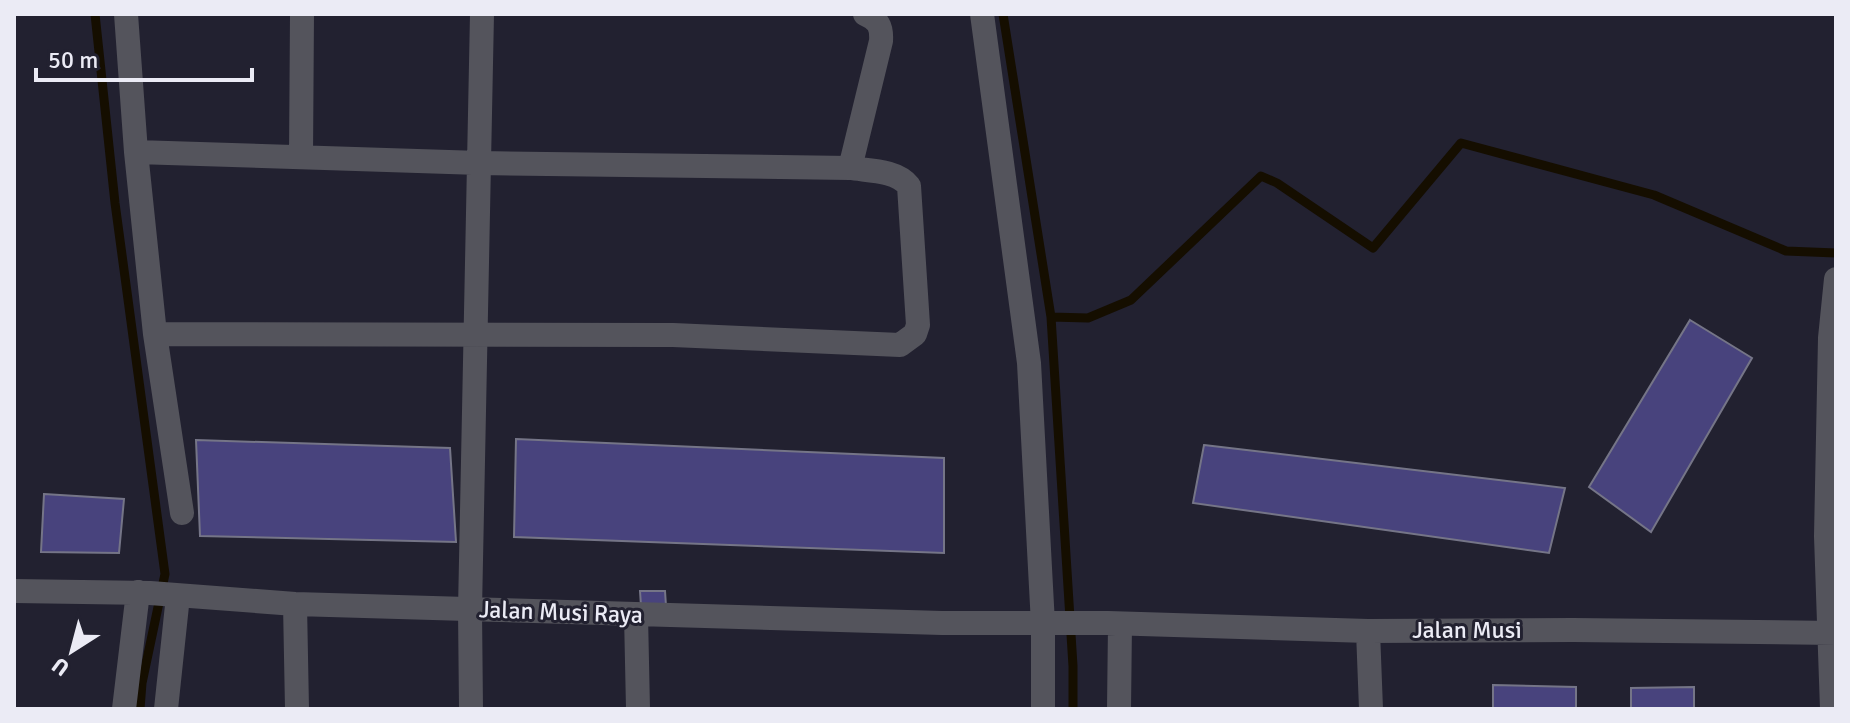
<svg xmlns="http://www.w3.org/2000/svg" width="1850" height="723" font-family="Signika,sans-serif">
	<rect width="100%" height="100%" fill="#222130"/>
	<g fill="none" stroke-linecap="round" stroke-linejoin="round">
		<path stroke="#150e00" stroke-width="9" d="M95 14 115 203 165 574 142 683 140 709
			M1003 14 1051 317 1073 666V709
			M1051 317 1088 318 1131 300 1261 176 1277 183 1373 248 1461 143 1654 195 1786 251 1836 253"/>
	</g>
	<path fill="#48437d" stroke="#757587" stroke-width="2" d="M1690 320 1752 358 1651 532 1589 487Z
		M516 439 944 458V553L514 537Z
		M196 440 450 448 456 542 200 536Z
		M1204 445 1565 488 1549 553 1193 503Z
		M44 494 124 499 119 553 41 552Z
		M640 591H665L666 606H641Z
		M1493 685 1576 687V709H1493Z
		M1694 687V709H1631V688Z"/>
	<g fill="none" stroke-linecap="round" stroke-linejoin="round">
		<path stroke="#54545c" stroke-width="24" d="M126 14 136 152 155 334 182 513
			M982 14 1029 363 1043 624V709
			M136 152 480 163 850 168C870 171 896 170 909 186L918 325 915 334 900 345 673 335 155 334
			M301 157 302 14
			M850 168 881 41C882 26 878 20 865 14
			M14 591 150 593 295 604 942 623H1108L1368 631 1573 630 1836 633
			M295 604 297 709
			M636 615 638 709
			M1368 631 1371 709
			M124 709 138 592
			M166 709 178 596
			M471 709 470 610 482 14
			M1119 709 1120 624
			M1832 709 1826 536 1830 338 1836 279"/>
	</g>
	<g text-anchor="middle" stroke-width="6" stroke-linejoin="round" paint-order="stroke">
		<g font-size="24" fill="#ebebf5" stroke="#222130">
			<text transform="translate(561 612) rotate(2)" y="8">Jalan Musi Raya</text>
			<text x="1467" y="638">Jalan Musi</text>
		</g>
	</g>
	<rect width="1850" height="723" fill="none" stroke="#ebebf5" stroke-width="32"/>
	<g transform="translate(72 651) rotate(216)" stroke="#222130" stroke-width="6" paint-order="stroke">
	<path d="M0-6L14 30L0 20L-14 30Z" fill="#ebebf5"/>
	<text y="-12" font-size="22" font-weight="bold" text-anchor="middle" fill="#ebebf5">U</text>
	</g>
	<path d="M36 68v12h216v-12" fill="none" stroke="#ebebf5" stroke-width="4"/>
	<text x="48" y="68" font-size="24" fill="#ebebf5" stroke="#222130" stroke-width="6" paint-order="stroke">50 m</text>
</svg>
